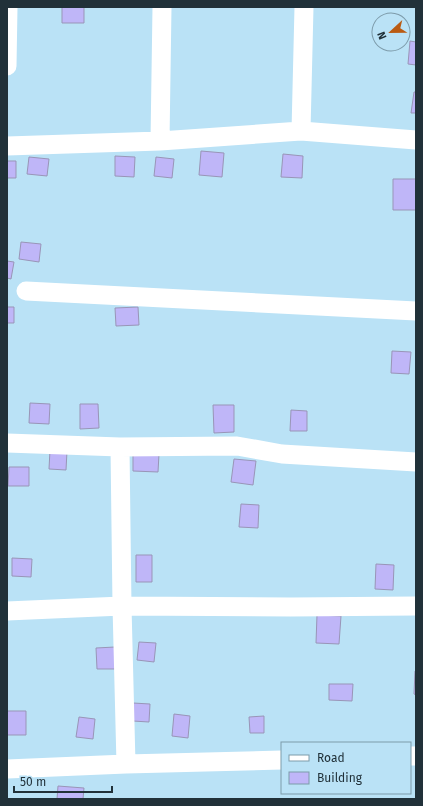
<svg xmlns="http://www.w3.org/2000/svg" width="423" height="806" font-family="'Fira Sans',sans-serif">
	<rect width="100%" height="100%" fill="#bae2f6"/>
	<path fill="#bfb6f8" stroke="#9995b7" d="M62 7H84V23H62Z
		M410 41 416 42V65L408 64Z
		M414 92H416V113H411Z
		M201 151 224 153 222 177 199 175Z
		M283 154 303 156 302 178 281 177Z
		M115 156 135 157 134 177 115 176Z
		M29 157 49 159 47 176 27 174Z
		M156 157 174 159 172 178 154 176Z
		M7 161H16V178H7Z
		M393 179H416V210H393Z
		M21 242 41 244 39 262 19 259Z
		M7 261 14 262 11 279 7 278Z
		M7 307H14V323H7Z
		M138 307 139 325 116 326 115 308Z
		M392 351 411 352 409 374 391 373Z
		M30 403 50 404 49 424 29 423Z
		M80 404H98L99 428 80 429Z
		M213 405H234V432L214 433Z
		M291 410 307 411V431H290Z
		M50 450 67 451 66 470 49 469Z
		M133 453 159 454 158 472 133 471Z
		M234 459 256 461 253 485 231 482Z
		M9 467H29V486H8Z
		M241 504 259 505 258 528 239 527Z
		M136 555H152V582H136Z
		M12 558 32 559 31 577 12 576Z
		M376 564 394 565 393 590 375 589Z
		M317 615 341 616 339 644 316 643Z
		M139 642 156 643 154 662 137 660Z
		M115 647 116 669H97L96 648Z
		M415 671H416V695L414 694Z
		M329 684H353L352 701 329 700Z
		M133 703 150 704 149 722 133 721Z
		M7 711H26V735H7Z
		M174 714 190 716 188 738 172 736Z
		M264 716V733H250L249 717Z
		M79 717 95 719 93 739 76 737Z
		M58 786 84 788 83 799H57Z"/>
	<g fill="none" stroke-linecap="round" stroke-linejoin="round">
		<path stroke="#fff" stroke-width="19" d="M7 66 8 7
			M301 131 304 7
			M160 141 162 7
			M7 146 160 141 301 131 416 140
			M26 291 416 311
			M7 443 120 447 237 446 282 454 416 462
			M120 447 122 606 126 764
			M7 611 122 606 291 607 416 606
			M410 756H416
			M7 769 126 764 282 760"/>
	</g>
	<rect width="423" height="806" fill="none" stroke="#213139" stroke-width="16"/>
	<rect x="281" y="742" width="130" height="52" fill="#bae2f6" stroke="#7d9baa"/>
	<rect x="289" y="755" width="20" height="6" fill="#ffffff" stroke="#7d9baa"/>
	<text x="317" y="762" font-size="12" fill="#213139">Road</text>
	<rect x="289" y="772" width="20" height="12" fill="#bfb6f8" stroke="#7d9baa"/>
	<text x="317" y="782" font-size="12" fill="#213139">Building</text>
	<g transform="translate(391 32) rotate(248)"><circle r="19" fill="#bae2f6" stroke="#7d9baa"/>
	<path d="M0-3L7 15L0 10L-7 15Z" fill="#ba5b13"/>
	<text y="-6" font-size="11" font-weight="bold" text-anchor="middle" fill="#213139">N</text>
	</g>
	<path d="M14 786v6h98v-6" fill="none" stroke="#213139" stroke-width="2"/>
	<text x="20" y="786" font-size="12" fill="#213139" stroke="#bae2f6" stroke-width="3" paint-order="stroke">50 m</text>
</svg>
